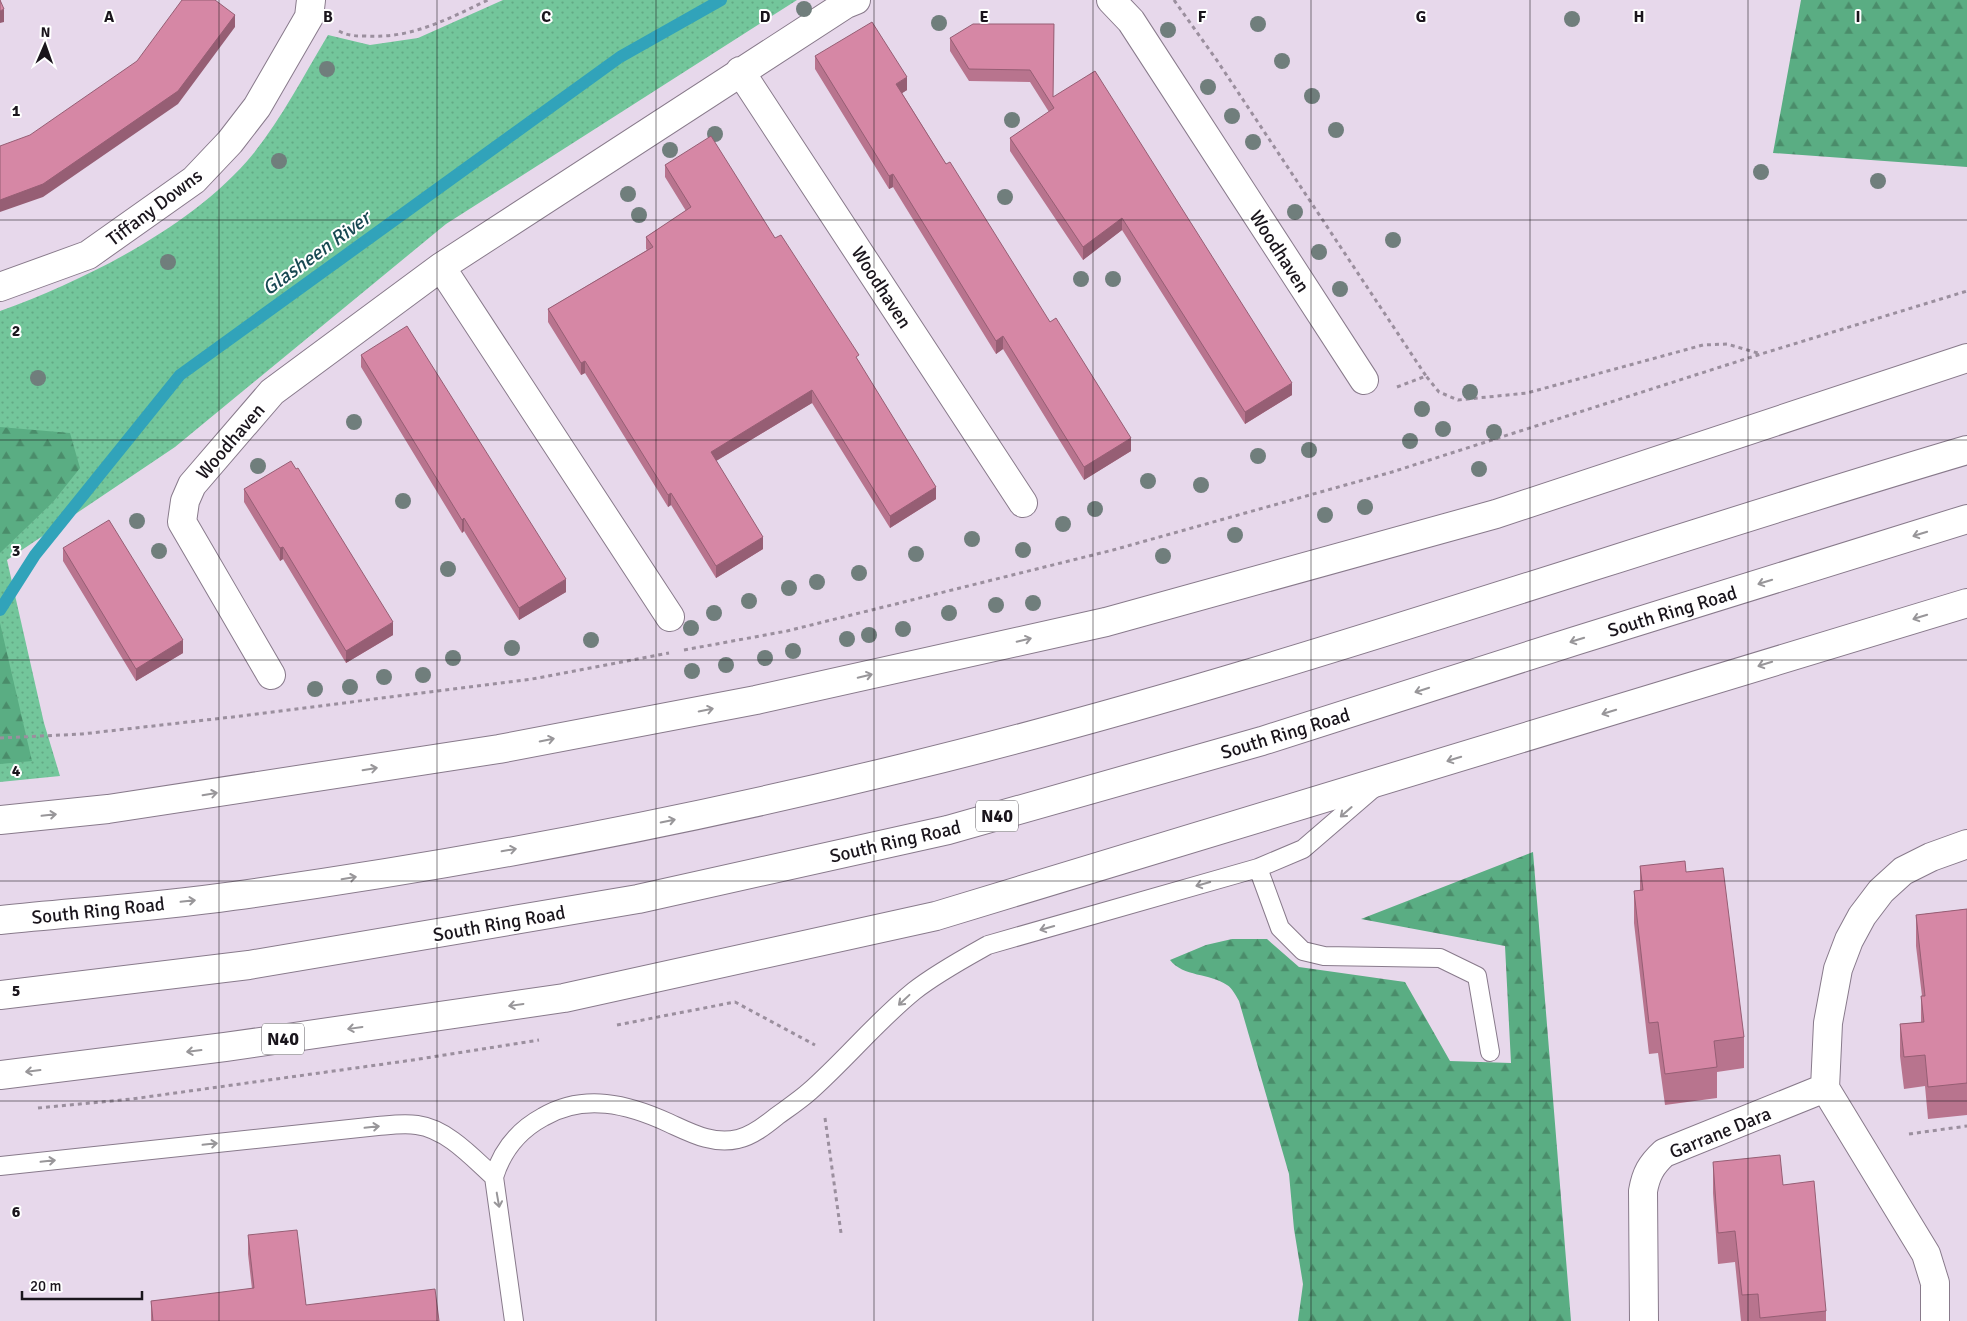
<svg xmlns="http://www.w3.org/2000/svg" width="1967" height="1321" font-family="Signika,sans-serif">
	<defs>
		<pattern id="grass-dots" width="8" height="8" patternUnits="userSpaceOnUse" patternTransform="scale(1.25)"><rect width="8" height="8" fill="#73c69b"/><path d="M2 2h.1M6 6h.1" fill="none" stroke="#63a985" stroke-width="1.8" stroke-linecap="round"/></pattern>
		<pattern id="forest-firs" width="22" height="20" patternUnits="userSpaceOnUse" patternTransform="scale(1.25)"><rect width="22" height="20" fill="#5aad83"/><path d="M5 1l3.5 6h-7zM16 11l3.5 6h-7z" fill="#4a8c6a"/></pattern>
	</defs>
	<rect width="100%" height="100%" fill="#e7d8eb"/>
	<path fill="url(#grass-dots)" d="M503 0H797L446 224 175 447 7 560 44 723 60 776 0 782V311C86 280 194 226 253 154 282 118 304 75 328 35L370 45 418 38Z"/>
	<path fill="url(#forest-firs)" d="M1801 0H1967V167L1773 153Z
		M0 427 70 433 80 468 53 502 0 553Z
		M0 623 32 761 0 764Z
		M1533 852 1571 1321H1298L1303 1284 1294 1229 1289 1174 1239 1001C1236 996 1232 988 1227 985 1210 973 1183 977 1170 960L1206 945 1232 939H1267L1299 967 1405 982 1450 1061 1511 1063 1505 946 1361 919Z"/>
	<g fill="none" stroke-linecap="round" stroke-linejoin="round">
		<path stroke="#31a3ba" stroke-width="12" d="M0 610 35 555 180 375 620 57 721 0"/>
		<defs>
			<path id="service" d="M1258 868 1280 928 1303 951 1324 956 1440 958 1477 976 1490 1052
				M0 1166 378 1126C390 1125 404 1123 417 1125 447 1129 472 1157 494 1177L514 1321
				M494 1177C502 1151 519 1130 543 1117 584 1093 628 1104 669 1123 691 1133 713 1145 738 1139 752 1136 766 1125 777 1116 788 1108 800 1100 810 1091 846 1059 877 1021 914 991 937 973 963 959 988 945L1258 868 1303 849 1375 787"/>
			<path id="minor" d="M1111 0 1131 21 1364 380
				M740 71 1023 503
				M441 267 670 617
				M0 287 88 255 194 180 230 142 257 107 309 17 311 0
				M271 675 182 522 185 501 192 485 272 392 441 267 846 4 856 0
				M1644 1321 1643 1191C1646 1174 1651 1165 1664 1153L1825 1088
				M1935 1321V1283L1926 1254 1825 1088 1828 1023 1838 969 1849 940 1862 916 1881 891 1903 871 1931 857 1967 844"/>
			<path id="secondary" d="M0 820 108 809 499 749 756 700 1106 622 1496 514 1967 358"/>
			<path id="primary" d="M0 1075 225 1047 564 998 936 916 1967 603"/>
			<path id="trunk" d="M0 920C78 912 156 907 233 896 458 865 683 822 903 768 1263 681 1612 555 1967 450
				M0 995 249 965 638 899 948 830 1262 741 1575 641 1967 519"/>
		</defs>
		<use href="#service" stroke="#887a8b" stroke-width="20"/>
		<use href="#minor" stroke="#887a8b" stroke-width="30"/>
		<use href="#secondary" stroke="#887a8b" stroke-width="30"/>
		<use href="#primary" stroke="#887a8b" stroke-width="30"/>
		<use href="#trunk" stroke="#887a8b" stroke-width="30"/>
		<path stroke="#9b8f9e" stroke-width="3" stroke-dasharray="4 4" stroke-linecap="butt" d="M1174 0 1218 62 1426 376
			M339 31C348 36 356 36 366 36 411 39 448 19 488 0
			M1397 387 1426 376 1439 392 1458 400 1527 393 1703 345 1727 344 1761 354
			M684 650 787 631 1113 550 1392 472 1761 354 1967 291
			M0 738 82 734 241 716 532 679 669 653
			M617 1025 735 1002 815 1045
			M38 1108 132 1099 413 1060 539 1040
			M825 1118 841 1233
			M1909 1134 1967 1126"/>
		<use href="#service" stroke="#fff" stroke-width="18"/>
		<use href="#minor" stroke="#fff" stroke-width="28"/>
		<use href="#secondary" stroke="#fff" stroke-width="28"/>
		<use href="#primary" stroke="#fff" stroke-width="28"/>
		<use href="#trunk" stroke="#fff" stroke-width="28"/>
	</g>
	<g fill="#707e7c">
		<circle cx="804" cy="9" r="8"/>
		<circle cx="1572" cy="19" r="8"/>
		<circle cx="939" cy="23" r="8"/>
		<circle cx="1258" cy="24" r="8"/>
		<circle cx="1168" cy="30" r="8"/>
		<circle cx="1282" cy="61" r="8"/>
		<circle cx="327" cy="69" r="8"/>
		<circle cx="1208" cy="87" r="8"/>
		<circle cx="1312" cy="96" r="8"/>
		<circle cx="1232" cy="116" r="8"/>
		<circle cx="1012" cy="120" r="8"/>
		<circle cx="1336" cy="130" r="8"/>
		<circle cx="715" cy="134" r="8"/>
		<circle cx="1253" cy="142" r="8"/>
		<circle cx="670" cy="150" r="8"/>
		<circle cx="279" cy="161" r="8"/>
		<circle cx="1761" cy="172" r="8"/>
		<circle cx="1878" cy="181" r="8"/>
		<circle cx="628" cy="194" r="8"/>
		<circle cx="1005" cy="197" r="8"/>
		<circle cx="1295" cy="212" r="8"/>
		<circle cx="639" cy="215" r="8"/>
		<circle cx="1393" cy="240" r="8"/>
		<circle cx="1319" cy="252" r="8"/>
		<circle cx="168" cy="262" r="8"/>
		<circle cx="1081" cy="279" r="8"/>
		<circle cx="1113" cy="279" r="8"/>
		<circle cx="1340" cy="289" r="8"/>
		<circle cx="38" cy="378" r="8"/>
		<circle cx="1470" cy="392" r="8"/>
		<circle cx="1422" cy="409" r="8"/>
		<circle cx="354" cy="422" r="8"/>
		<circle cx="1443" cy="429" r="8"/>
		<circle cx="1494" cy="432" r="8"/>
		<circle cx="1410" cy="441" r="8"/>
		<circle cx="1309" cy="450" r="8"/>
		<circle cx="1258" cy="456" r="8"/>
		<circle cx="258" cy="466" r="8"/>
		<circle cx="1479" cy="469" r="8"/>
		<circle cx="1148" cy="481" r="8"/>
		<circle cx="1201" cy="485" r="8"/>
		<circle cx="403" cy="501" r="8"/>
		<circle cx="1365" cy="507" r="8"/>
		<circle cx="1095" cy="509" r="8"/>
		<circle cx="1325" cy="515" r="8"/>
		<circle cx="137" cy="521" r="8"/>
		<circle cx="1063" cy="524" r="8"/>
		<circle cx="1235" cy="535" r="8"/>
		<circle cx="972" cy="539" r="8"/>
		<circle cx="1023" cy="550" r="8"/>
		<circle cx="159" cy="551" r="8"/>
		<circle cx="916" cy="554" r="8"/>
		<circle cx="1163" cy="556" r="8"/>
		<circle cx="448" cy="569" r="8"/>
		<circle cx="859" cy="573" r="8"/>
		<circle cx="817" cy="582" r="8"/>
		<circle cx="789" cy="588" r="8"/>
		<circle cx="749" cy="601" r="8"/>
		<circle cx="1033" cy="603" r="8"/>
		<circle cx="996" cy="605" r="8"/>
		<circle cx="714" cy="613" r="8"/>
		<circle cx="949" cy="613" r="8"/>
		<circle cx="691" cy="628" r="8"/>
		<circle cx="903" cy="629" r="8"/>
		<circle cx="869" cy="635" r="8"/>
		<circle cx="847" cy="639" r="8"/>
		<circle cx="591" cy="640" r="8"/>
		<circle cx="512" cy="648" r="8"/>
		<circle cx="793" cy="651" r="8"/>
		<circle cx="453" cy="658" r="8"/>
		<circle cx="765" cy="658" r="8"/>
		<circle cx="726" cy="665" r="8"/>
		<circle cx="692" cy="671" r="8"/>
		<circle cx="423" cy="675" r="8"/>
		<circle cx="384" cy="677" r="8"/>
		<circle cx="350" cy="687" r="8"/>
		<circle cx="315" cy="689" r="8"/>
	</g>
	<path fill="#b8748e" d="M1054 24 1053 97 1292 395 1245 424 1122 230 1083 260 1010 151V138L1049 112 1030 82 969 81 950 51V38Z
		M815 56 907 90 902 93 946 164 1131 451 1084 480 1003 349 996 354 893 187 889 189 815 69Z
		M665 165 775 238 859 362 936 499 890 528 812 403 716 461 763 549 716 578 671 505 668 507 585 373 581 375 548 322V309L647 250 646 249V237L686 211 665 177Z
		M361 355 566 592 519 620 464 531 462 533 361 367Z
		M244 489 393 635 346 663 283 559 280 561 244 502Z
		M63 548 183 653 136 681 63 561Z
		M1640 866 1686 872 1744 1037V1068L1717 1072V1098L1665 1105 1658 1053 1649 1054 1634 923V891L1640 890Z
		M1967 909V1115L1928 1119 1925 1086 1904 1089 1900 1056V1024L1921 1022V996H1922L1916 946V915Z
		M1713 1162 1783 1185 1826 1311V1321H1741L1735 1262 1718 1264 1713 1193Z
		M248 1235 306 1305 439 1321H151V1301L252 1289 248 1254Z"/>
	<path fill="#965e74" d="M4 9V22L0 23V11Z
		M235 15V27L178 104 43 197 0 212V200Z
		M907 77V90L896 97V84Z
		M893 174V187L889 189V176Z
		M1122 218V230L1083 260V247Z
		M1003 336V349L996 354V341Z
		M585 361V373L581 375V363Z
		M1292 383V395L1245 424V412Z
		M812 390V403L711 464V452Z
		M1131 438V451L1084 480V467Z
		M936 487V499L890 528V516Z
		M671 493V505L668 507V495Z
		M464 518V531L462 533V520Z
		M763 537V549L716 578V566Z
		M283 547V559L280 561V548Z
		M566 579V592L519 620V608Z
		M393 622V635L346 663V651Z
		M183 640V653L136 681V669Z"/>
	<path fill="#d687a5" stroke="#965e74" d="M0 0 4 9 0 11Z
		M182 0H215L235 15 178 91 43 184 0 200V146L30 135 137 61Z
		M872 22 907 77 896 84 946 164 950 162 1050 322 1056 318 1131 438 1084 467 1003 336 996 341 893 174 889 176 815 56Z
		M973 24H1054L1053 97 1095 71 1292 383 1245 412 1122 218 1083 247 1010 138 1054 108 1030 70 969 69 950 38Z
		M711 136 775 238 781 235 859 355 856 357 936 487 890 516 812 390 711 452 763 537 716 566 671 493 668 495 585 361 581 363 548 309 653 247 646 237 691 207 665 165Z
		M407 326 566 579 519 608 464 518 462 520 361 355Z
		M291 461 296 469 298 468 393 622 346 651 283 547 280 548 244 489Z
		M109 520 183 640 136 669 63 548Z
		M1685 861 1686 872 1723 868 1744 1037 1714 1041 1717 1067 1665 1074 1658 1022 1649 1023 1634 891 1643 890 1640 866Z
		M1967 909V1083L1928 1087 1925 1055 1904 1057 1900 1024 1924 1022 1921 996H1925L1916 915Z
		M1780 1155 1783 1185 1814 1181 1826 1311 1760 1318 1758 1294 1742 1295 1735 1231 1718 1233 1713 1162Z
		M297 1230 306 1305 435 1289 439 1321H153L151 1301 254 1288 248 1235Z"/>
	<defs><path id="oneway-shaft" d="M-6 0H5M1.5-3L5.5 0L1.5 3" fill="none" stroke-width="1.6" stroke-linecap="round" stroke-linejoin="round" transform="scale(1.25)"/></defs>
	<g stroke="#989699">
		<use href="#oneway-shaft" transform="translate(1920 534) rotate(163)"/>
		<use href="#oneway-shaft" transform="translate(1765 582) rotate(163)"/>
		<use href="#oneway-shaft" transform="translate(1920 617) rotate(163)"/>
		<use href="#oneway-shaft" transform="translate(1024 640) rotate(-13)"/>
		<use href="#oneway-shaft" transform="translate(1577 640) rotate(163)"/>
		<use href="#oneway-shaft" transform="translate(1765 664) rotate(163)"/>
		<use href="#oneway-shaft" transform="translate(865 676) rotate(-13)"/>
		<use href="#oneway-shaft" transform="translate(1422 690) rotate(162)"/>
		<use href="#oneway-shaft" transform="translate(706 710) rotate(-11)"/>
		<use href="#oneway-shaft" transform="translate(1609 712) rotate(163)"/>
		<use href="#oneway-shaft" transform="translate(547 740) rotate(-11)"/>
		<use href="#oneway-shaft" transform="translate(1454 759) rotate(163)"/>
		<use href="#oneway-shaft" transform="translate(370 769) rotate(-9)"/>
		<use href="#oneway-shaft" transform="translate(210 794) rotate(-9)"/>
		<use href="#oneway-shaft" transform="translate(1346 812) rotate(139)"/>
		<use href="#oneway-shaft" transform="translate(49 815) rotate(-6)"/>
		<use href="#oneway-shaft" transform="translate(668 821) rotate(-12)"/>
		<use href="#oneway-shaft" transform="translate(509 850) rotate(-10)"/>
		<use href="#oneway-shaft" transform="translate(349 878) rotate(-9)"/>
		<use href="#oneway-shaft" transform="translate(1203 884) rotate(164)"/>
		<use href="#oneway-shaft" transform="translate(188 901) rotate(-6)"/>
		<use href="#oneway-shaft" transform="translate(1047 928) rotate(164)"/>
		<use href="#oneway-shaft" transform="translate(904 1000) rotate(137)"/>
		<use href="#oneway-shaft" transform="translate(516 1005) rotate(172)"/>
		<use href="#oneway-shaft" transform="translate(355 1028) rotate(172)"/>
		<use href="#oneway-shaft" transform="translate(194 1051) rotate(173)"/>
		<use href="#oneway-shaft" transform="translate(33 1071) rotate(173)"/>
		<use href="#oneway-shaft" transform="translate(372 1127) rotate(-6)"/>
		<use href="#oneway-shaft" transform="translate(210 1144) rotate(-6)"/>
		<use href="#oneway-shaft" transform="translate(48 1161) rotate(-6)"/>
		<use href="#oneway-shaft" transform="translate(498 1200) rotate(80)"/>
	</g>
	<path fill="none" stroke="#1a151c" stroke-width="1" stroke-opacity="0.55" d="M219 0V1321M437 0V1321M656 0V1321M874 0V1321M1093 0V1321M1311 0V1321M1530 0V1321M1748 0V1321M0 220H1967M0 440H1967M0 660H1967M0 881H1967M0 1101H1967"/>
	<g text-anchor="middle" stroke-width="4" stroke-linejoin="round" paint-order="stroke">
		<g fill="#fff" stroke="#5f5b60" stroke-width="1">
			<rect x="976" y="800.5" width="42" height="31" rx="4"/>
			<rect x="262" y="1023.5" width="42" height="31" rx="4"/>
		</g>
		<g font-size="18" font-weight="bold" fill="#1a151c">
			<text x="997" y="822">N40</text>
			<text x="283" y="1045">N40</text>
		</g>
		<g font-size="19" fill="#1a151c" stroke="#fff">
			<text transform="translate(154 207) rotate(-37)" y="7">Tiffany Downs</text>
			<text transform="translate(1280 251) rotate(57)" y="7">Woodhaven</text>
			<text transform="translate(882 287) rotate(57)" y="7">Woodhaven</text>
			<text transform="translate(230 441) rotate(-49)" y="7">Woodhaven</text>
			<text transform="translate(1672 611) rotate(-17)" y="7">South Ring Road</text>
			<text transform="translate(1285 733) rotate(-17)" y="7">South Ring Road</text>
			<text transform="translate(895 841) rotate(-13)" y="7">South Ring Road</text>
			<text transform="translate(98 910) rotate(-6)" y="7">South Ring Road</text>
			<text transform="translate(499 923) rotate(-10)" y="7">South Ring Road</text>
			<text transform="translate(1720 1132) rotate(-22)" y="7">Garrane Dara</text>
		</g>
		<g font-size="20" font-style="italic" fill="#184852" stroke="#fff">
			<text transform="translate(316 253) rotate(-36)" y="7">Glasheen River</text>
		</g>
	</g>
	<g font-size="16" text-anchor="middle" font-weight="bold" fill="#1a151c" stroke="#fff" stroke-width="4" stroke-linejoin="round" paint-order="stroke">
		<text x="109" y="22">A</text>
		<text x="328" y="22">B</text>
		<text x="546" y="22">C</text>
		<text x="765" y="22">D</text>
		<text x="984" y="22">E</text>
		<text x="1202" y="22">F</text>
		<text x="1421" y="22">G</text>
		<text x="1639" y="22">H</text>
		<text x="1858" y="22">I</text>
		<text x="16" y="116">1</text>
		<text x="16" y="336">2</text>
		<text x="16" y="556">3</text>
		<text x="16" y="776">4</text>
		<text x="16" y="996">5</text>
		<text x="16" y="1217">6</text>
	</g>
	<g transform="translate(45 45) rotate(2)" stroke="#ffffff" stroke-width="4" paint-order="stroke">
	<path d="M0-4L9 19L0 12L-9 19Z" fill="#1a151c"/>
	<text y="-8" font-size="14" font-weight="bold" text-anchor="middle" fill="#1a151c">N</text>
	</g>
	<path d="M22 1291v8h120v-8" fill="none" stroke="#1a151c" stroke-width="2.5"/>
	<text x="30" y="1291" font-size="15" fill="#1a151c" stroke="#ffffff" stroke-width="4" paint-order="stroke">20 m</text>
</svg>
